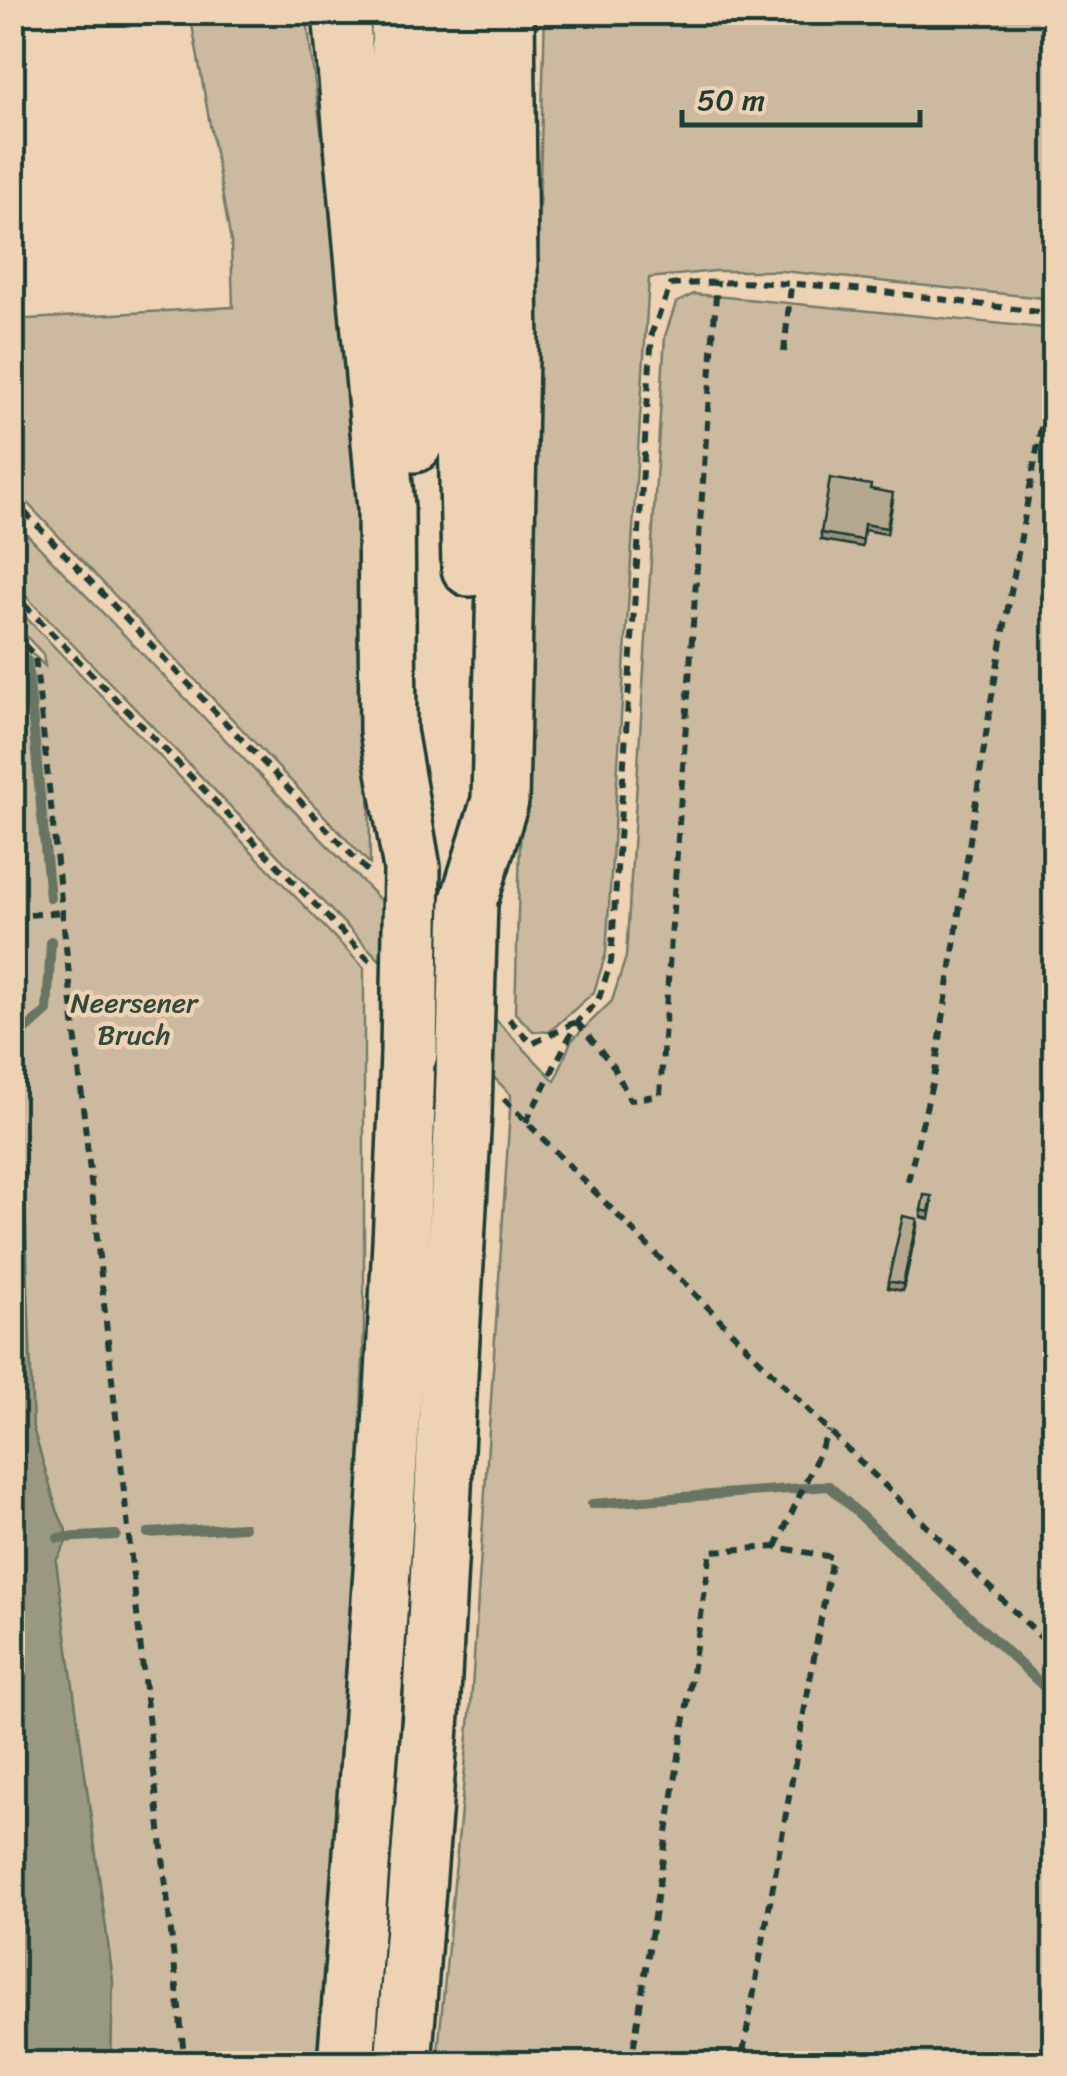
<svg xmlns="http://www.w3.org/2000/svg" width="1067" height="2076" font-family="Sriracha,sans-serif">
	<rect width="100%" height="100%" fill="#edd3b4"/>
	<filter id="ink" filterUnits="userSpaceOnUse"><feTurbulence type="fractalNoise" baseFrequency=".01" numOctaves="2"/><feDisplacementMap in="SourceGraphic" scale="20" xChannelSelector="R" yChannelSelector="G"/><feConvolveMatrix kernelMatrix="1 2 1 2 8 2 1 2 1" color-interpolation-filters="sRGB"/></filter>
	<g filter="url(#ink)">
		<path fill="#cbba9f" stroke="#757c6a" stroke-width="2.5" d="M190 13H306L344 311 368 653 370 864 13 488 12 320 233 307 231 242Z
			M545 13H1054V299L782 271H715L649 278 606 953 594 992 549 1032 533 1031 515 1013Z
			M694 294 1054 329V621L1050 646 1054 647V2063H437L471 1704 511 1095 13 583 12 519 555 1081 571 1041 612 1001 626 957 665 336 676 303Z
			M13 604 364 968V1325L350 1754 325 2063H13L12 635 45 666 43 654 13 622Z"/>
		<path fill="#9b9882" stroke="#697463" stroke-width="2.5" d="M13 1185 25 1200 33 1428 57 1510 69 1537 56 1561 113 1980 111 2063H13Z"/>
		<g fill="none" stroke-linecap="round" stroke-linejoin="round">
			<path stroke="#697463" stroke-width="10" d="M12 646 27 661 50 898
				M12 1042 47 1011 51 941
				M592 1504 829 1486 1054 1696
				M148 1533 244 1527
				M58 1538 116 1535"/>
			<defs>
				<path id="motorway" d="M341 12 386 508 388 731 412 868
					M398 12 410 263 414 444
					M451 12 463 254 470 568
					M469 901 500 801 510 356 506 12
					M346 2064C372 1727 397 1391 409 1054
					M403 2064 431 1714 463 1112"/>
			</defs>
			<use href="#motorway" stroke="#1f3d34" stroke-width="62"/>
			<path stroke="#1f3d34" stroke-width="6" stroke-dasharray="10 8" stroke-linecap="butt" d="M784 352 791 286
				M12 499 369 873
				M12 592 370 961
				M12 632 35 656 185 2064
				M12 916 65 912
				M509 1019 532 1044 575 1022
				M577 1022 614 1067 630 1100 660 1095 717 281
				M504 1099 829 1431 1054 1650
				M526 1122 577 1022 598 1001 611 962 652 332 671 285C798 274 928 299 1054 314
				M908 1181 935 1072 991 701 1054 356
				M776 1547 829 1431
				M631 2064 711 1551 776 1547 832 1557 741 2064"/>
			<use href="#motorway" stroke="#edd3b4" stroke-width="55"/>
			<defs>
				<path id="motorway-bridge" d="M409 1054 412 868
					M463 1112 469 901"/>
			</defs>
			<use href="#motorway-bridge" stroke="#1f3d34" stroke-width="62" stroke-linecap="butt"/>
			<use href="#motorway-bridge" stroke="#edd3b4" stroke-width="55"/>
		</g>
		<path fill="#9b917c" stroke="#1f3d34" stroke-width="2.5" d="M870 489 893 500 887 534 864 530 862 547 821 540V533Z
			M932 1203 929 1219 921 1217V1210Z
			M917 1226 903 1291 888 1288V1281Z"/>
		<path fill="#7e7665" stroke="#1f3d34" stroke-width="2.5" d="M917 1219V1226L903 1291V1284Z"/>
		<path fill="#b4a990" stroke="#1f3d34" stroke-width="2.5" d="M830 478 871 485 870 489 893 493 887 528 864 524 862 540 821 533Z
			M924 1195 932 1196 929 1212 921 1210Z
			M903 1216 917 1219 903 1284 888 1281Z"/>
	</g>
	<g text-anchor="middle" stroke-width="9" stroke-linejoin="round" paint-order="stroke">
		<g font-size="28" fill="#304a3f" stroke="#edd3b4">
			<text x="134" y="1012">Neersener<tspan x="134" dy="32">Bruch</tspan></text>
		</g>
	</g>
	<rect width="1067" height="2076" fill="none" stroke="#edd3b4" stroke-width="50"/>
	<rect x="25" y="25" width="1017" height="2026" fill="none" stroke="#1f3d34" stroke-width="4" filter="url(#ink)"/>
	<path d="M682 110v15h238v-15" fill="none" stroke="#1f3d34" stroke-width="5"/>
	<text x="697" y="110" font-size="30" fill="#1f3d34" stroke="#edd3b4" stroke-width="8" paint-order="stroke">50 m</text>
</svg>
